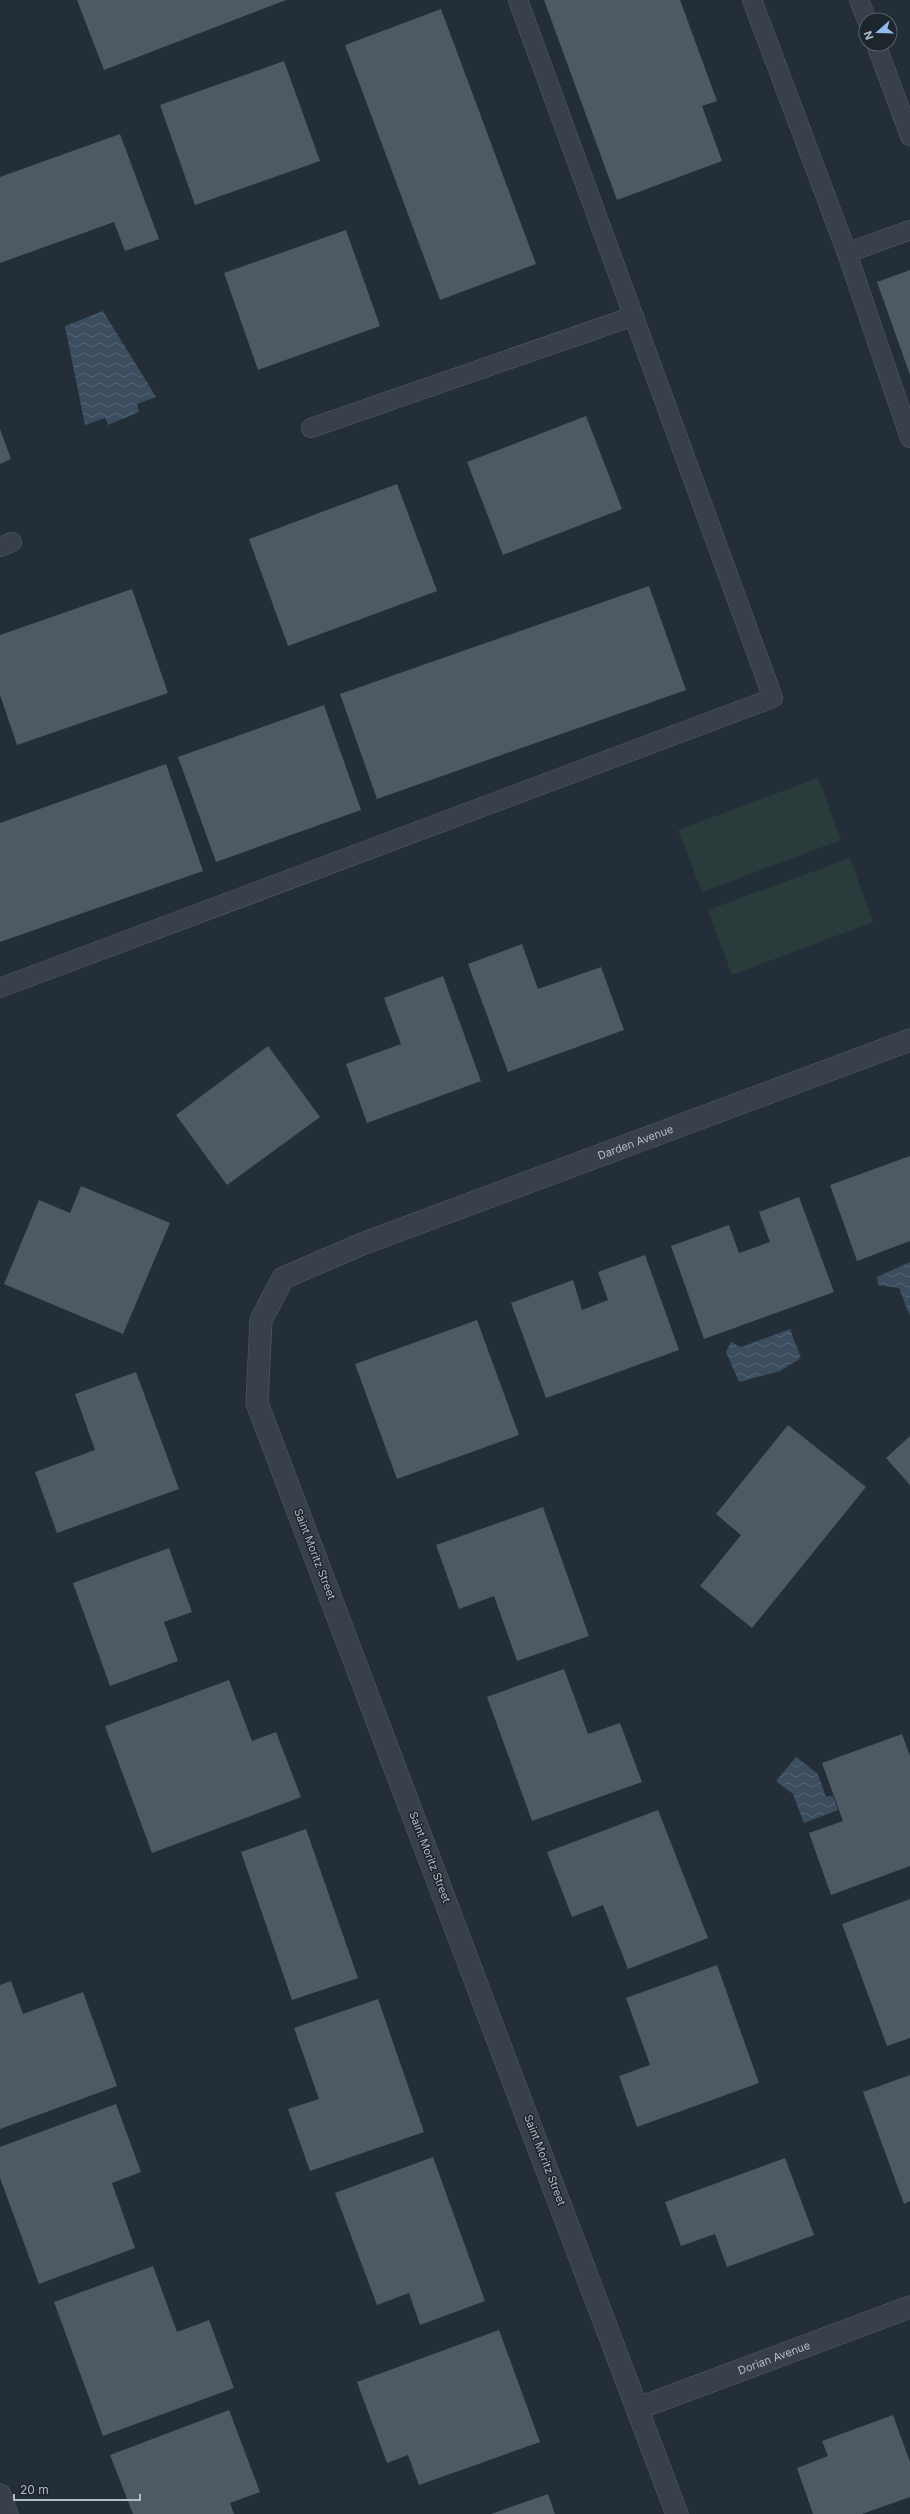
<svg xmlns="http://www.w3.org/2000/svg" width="910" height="2514" font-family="Inter,sans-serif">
	<defs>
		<pattern id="water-waves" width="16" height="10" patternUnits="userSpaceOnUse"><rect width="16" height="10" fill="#3c4d60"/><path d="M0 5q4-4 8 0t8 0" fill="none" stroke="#566575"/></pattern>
	</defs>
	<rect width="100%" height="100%" fill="#242e38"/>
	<path fill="#293c3b" d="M818 778 841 840 702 892 678 830Z
		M850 858 873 922 732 975 708 910Z"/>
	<path fill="url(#water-waves)" d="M103 311 156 397 137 404 139 412 108 425 105 418 85 425 65 326Z
		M910 1262V1316L899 1288 878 1285 877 1277Z
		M790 1329 801 1358 780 1371 739 1382 726 1352 731 1342 741 1347Z
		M796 1757 818 1774 826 1797 833 1796 838 1810 804 1823 793 1794 776 1781Z"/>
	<path fill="#4d5963" d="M77 0H286L104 70Z
		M544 0H680L717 101 702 106 722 161 617 200Z
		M441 9 536 264 440 300 345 45Z
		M284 61 320 161 195 205 160 105Z
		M120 134 159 239 125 251 114 222 0 263V177Z
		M346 230 380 326 258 370 224 273Z
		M910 270V375L877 282Z
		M586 416 622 509 503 555 467 462Z
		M0 429 11 459 0 464Z
		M397 484 437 591 288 646 249 539Z
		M649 586 686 690 377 799 340 694Z
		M132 589 168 693 17 745 0 695V635Z
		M324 705 361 810 216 862 178 757Z
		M166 764 203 871 0 942V823Z
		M522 944 538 989 601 967 624 1030 508 1072 468 964Z
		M443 976 481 1081 367 1123 346 1064 401 1044 384 998Z
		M268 1046 320 1117 227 1185 176 1115Z
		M910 1156V1241L857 1261 830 1185Z
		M81 1186 170 1223 123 1334 4 1284 39 1200 70 1213Z
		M799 1197 834 1292 704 1339 671 1246 729 1225 739 1253 770 1242 759 1212Z
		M645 1255 679 1350 546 1398 511 1303 573 1280 582 1310 608 1300 598 1272Z
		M477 1320 519 1435 397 1479 355 1364Z
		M136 1372 179 1489 57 1533 35 1472 95 1450 75 1394Z
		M788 1425 866 1487 752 1628 700 1586 741 1535 716 1514Z
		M910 1436V1485L886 1458Z
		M543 1507 589 1636 517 1661 494 1596 459 1609 436 1545Z
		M169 1548 192 1612 164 1622 178 1661 110 1686 73 1583Z
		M564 1669 588 1734 620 1723 642 1782 532 1821 487 1697Z
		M229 1680 252 1741 276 1732 301 1797 152 1853 105 1726Z
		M902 1734 910 1756V1866L831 1895 809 1833 843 1821 822 1763Z
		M658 1810 708 1938 628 1969 603 1905 572 1917 547 1852Z
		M306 1829 358 1978 292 2000 241 1852Z
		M910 1899V2038L887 2046 842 1924Z
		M717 1965 759 2083 637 2127 619 2076 650 2065 626 1998Z
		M11 1981 23 2014 83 1992 117 2086 0 2129V1985Z
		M378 1999 424 2132 310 2171 288 2109 319 2099 294 2028Z
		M910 2075V2201L904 2204 863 2092Z
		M116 2104 141 2172 112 2183 135 2248 39 2284 0 2178V2147Z
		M433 2157 485 2301 420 2325 409 2293 377 2305 335 2193Z
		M785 2158 814 2235 727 2267 715 2234 681 2246 665 2202Z
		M153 2266 177 2332 209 2320 234 2388 103 2436 54 2302Z
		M499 2330 540 2442 419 2485 408 2455 387 2463 357 2382Z
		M229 2410 260 2492 230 2503 234 2514H133L110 2455Z
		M893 2415 910 2462V2497L862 2514H813L797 2468 828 2456 822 2441Z
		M548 2494 555 2514H491Z"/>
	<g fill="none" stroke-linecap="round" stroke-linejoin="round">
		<defs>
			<path id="lane" d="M752 0 847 253 910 230
				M859 0 867 20
				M876 44 910 136
				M847 253 910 438
				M311 428 634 316
				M0 547 12 542
				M0 988 773 698 518 0"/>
			<g id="street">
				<path id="s1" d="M639 2408 910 2307"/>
				<path d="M0 2495 7 2514"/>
				<path id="s2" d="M677 2514 257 1403 261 1320 283 1278 362 1244 910 1040"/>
			</g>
		</defs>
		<use href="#lane" stroke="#565e66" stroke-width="20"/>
		<use href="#street" stroke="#565e66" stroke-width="23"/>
		<use href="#lane" stroke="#384049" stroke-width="19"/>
		<use href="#street" stroke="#384049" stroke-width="22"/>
	</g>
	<g text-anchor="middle" stroke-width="3" stroke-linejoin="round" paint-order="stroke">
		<g font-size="11" fill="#b3bbc4" stroke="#1d252d">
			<text dy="4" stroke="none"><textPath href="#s2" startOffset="1696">Darden Avenue</textPath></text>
			<text transform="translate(315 1554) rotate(69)" y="4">Saint Moritz Street</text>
			<text transform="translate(430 1857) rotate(69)" y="4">Saint Moritz Street</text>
			<text transform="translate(545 2160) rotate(69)" y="4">Saint Moritz Street</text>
			<text dy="4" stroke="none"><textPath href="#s1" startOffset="144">Dorian Avenue</textPath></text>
		</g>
	</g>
	<g transform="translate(878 32) rotate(250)"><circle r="19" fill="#1d252d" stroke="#596169"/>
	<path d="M0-3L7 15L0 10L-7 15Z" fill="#91bbec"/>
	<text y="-6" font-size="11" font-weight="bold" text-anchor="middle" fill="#b3bbc4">N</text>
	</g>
	<path d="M14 2494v6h126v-6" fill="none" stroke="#b3bbc4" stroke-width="2"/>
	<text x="20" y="2494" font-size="12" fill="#b3bbc4" stroke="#1d252d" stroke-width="3" paint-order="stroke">20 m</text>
</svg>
